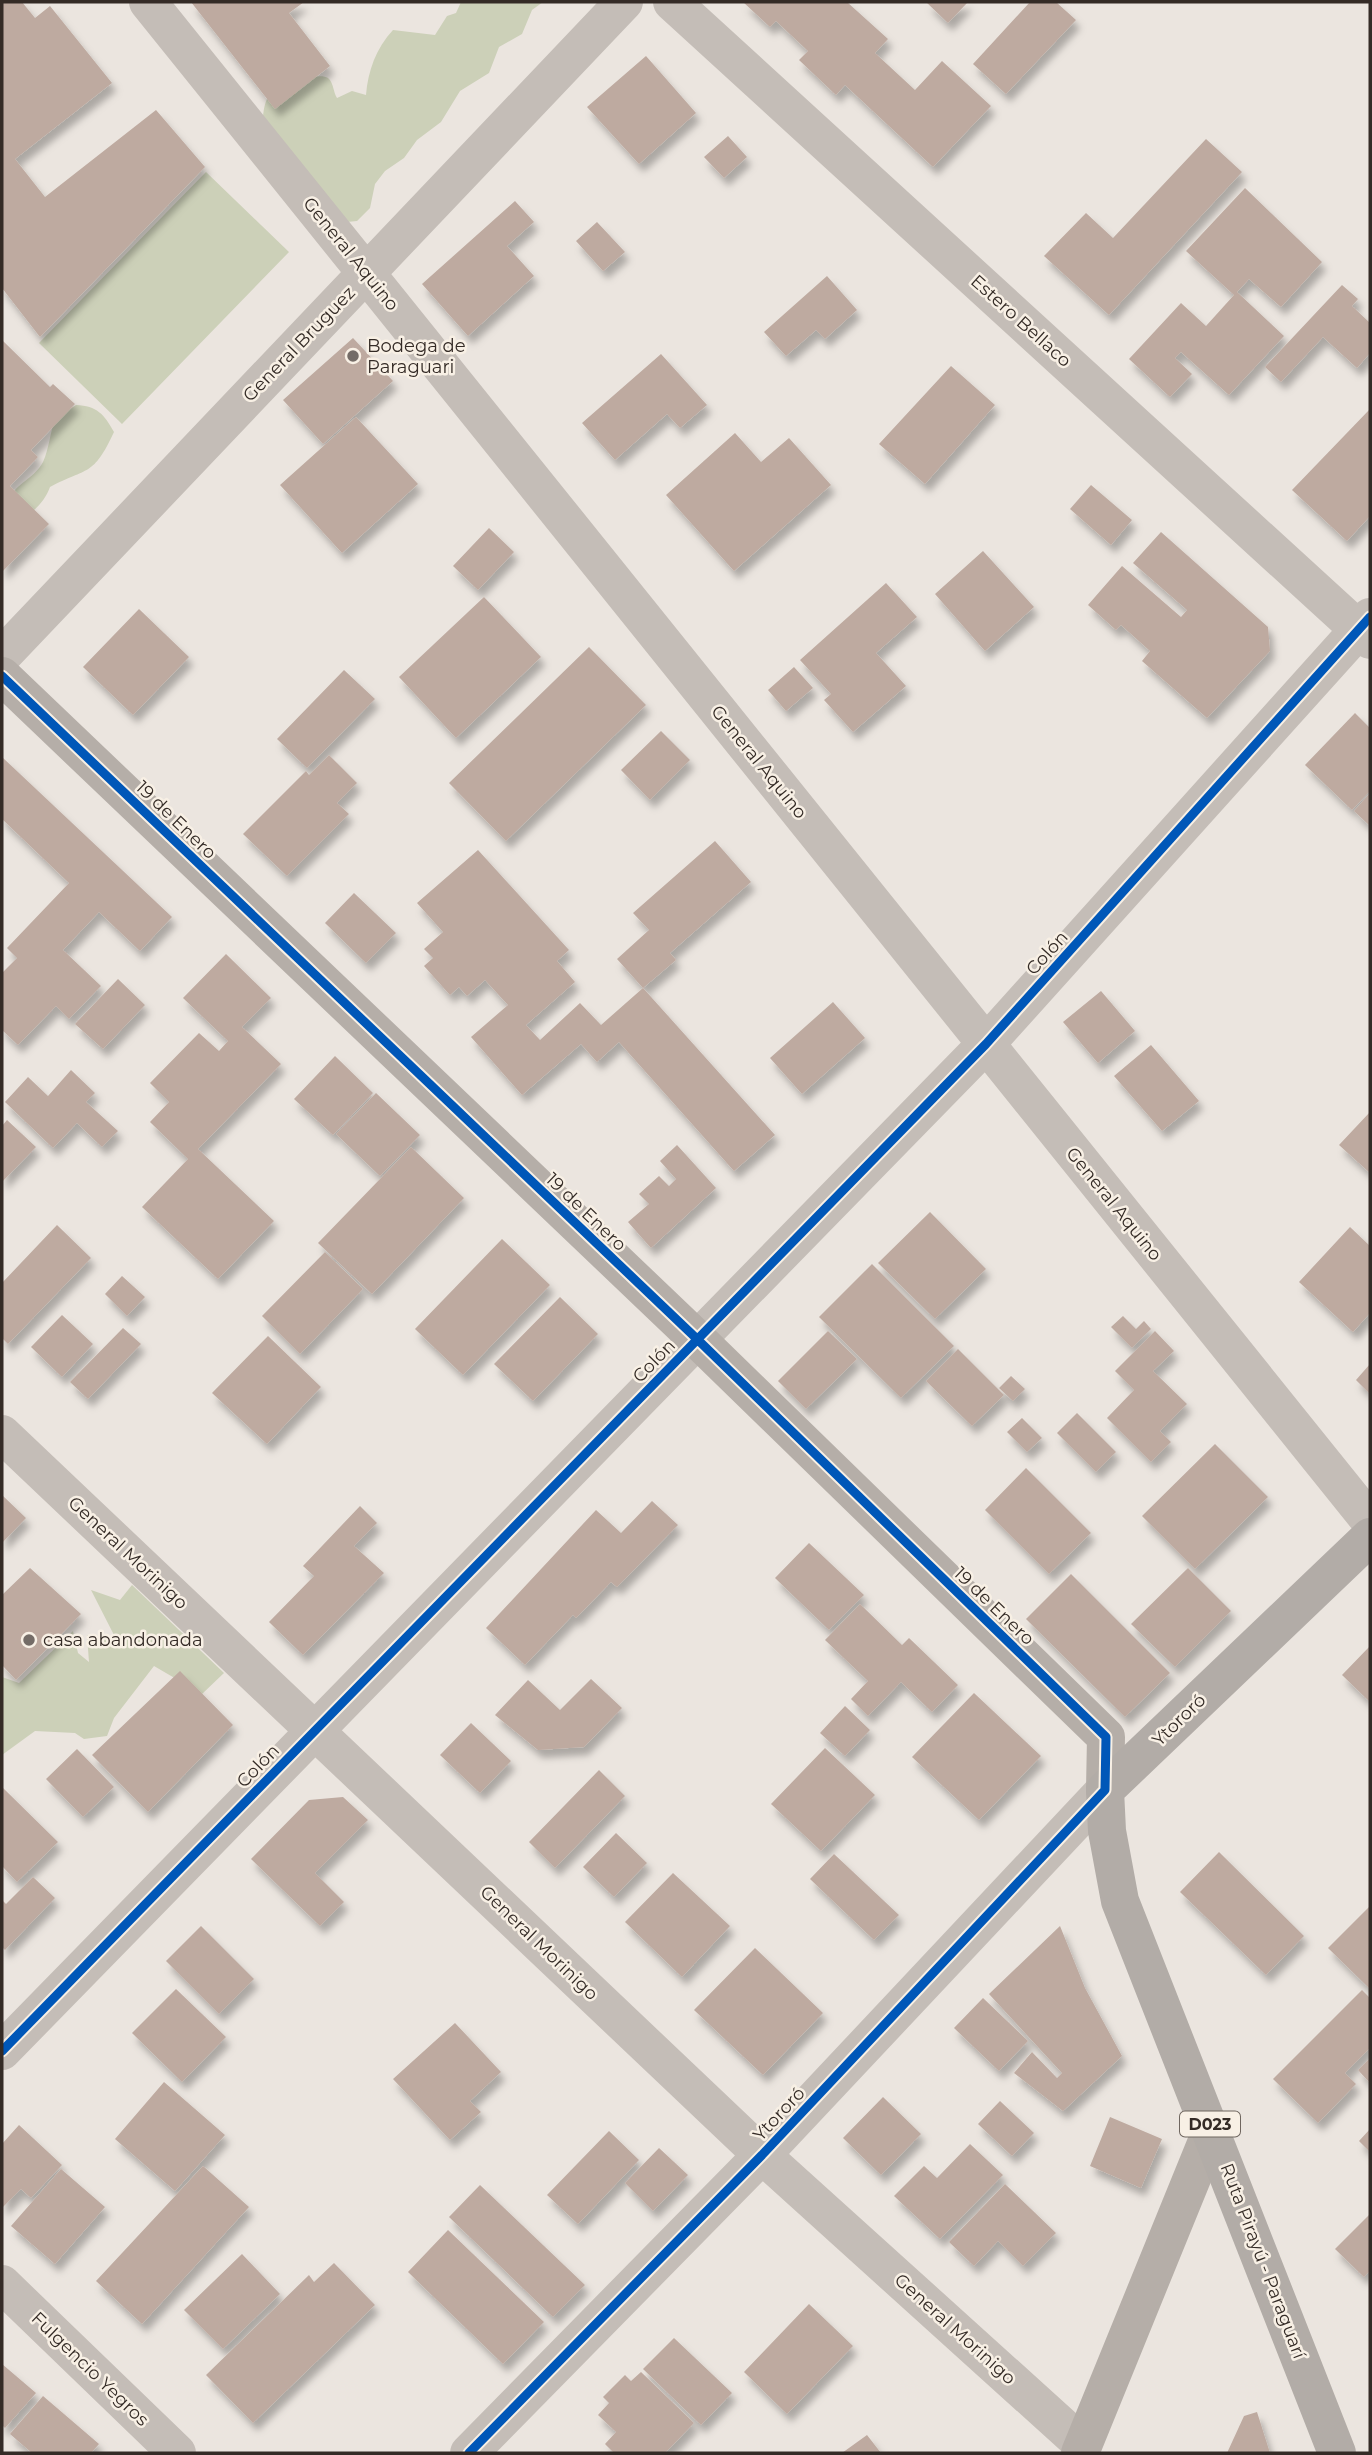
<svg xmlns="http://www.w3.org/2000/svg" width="1372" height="2455" font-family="Montserrat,sans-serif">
	<defs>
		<filter id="shadow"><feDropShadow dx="4.5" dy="8" stdDeviation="3.5" flood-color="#0004"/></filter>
	</defs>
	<rect width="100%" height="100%" fill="#ebe5df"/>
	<path fill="#ccd0b8" d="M461 2H543L532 10 522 34 499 47 489 73 460 91 441 122 417 140 404 158 385 171 375 184 370 208 357 221 347 222 262 127C263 119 263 107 267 99 273 87 317 71 328 78 334 83 333 92 337 98L352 91 366 95C368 71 376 48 393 30L435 35 447 16 456 13Z
		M206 172 289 252 122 424 39 343Z
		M76 405C97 406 104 414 114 432 93 477 88 467 50 487 43 507 24 520 5 527 0 485 32 484 43 462 49 449 50 433 55 419Z
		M132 1585 224 1673 202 1694 154 1666 114 1718 107 1736 84 1739 75 1733 35 1731 2 1755V1677L19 1683 73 1631 78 1653 89 1662 87 1635 115 1637 91 1590 120 1600Z"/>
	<path fill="#beaaa0" filter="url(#shadow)" d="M2 2H22L35 18 50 6 112 83 15 159 45 197 156 110 205 167 40 337 2 288Z
		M191 2H304L289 13 330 66 275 109Z
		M743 2H847L888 39 875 53 915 90 942 61 991 106 933 167 845 85 836 95 799 60 808 51 776 21 770 27Z
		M926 2H968L948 23Z
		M1030 2H1056L1076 20 1006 94 973 64Z
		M646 56 696 113 639 164 587 107Z
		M728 136 747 157 724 178 704 157Z
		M1206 139 1242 172 1109 315 1044 256 1086 213 1113 238Z
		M1245 188 1322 262 1281 307 1249 279 1237 292 1284 336 1229 395 1181 352 1175 358 1192 374 1170 397 1129 359 1181 303 1206 326 1234 295 1186 251Z
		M515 201 534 222 507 246 534 276 468 336 422 284Z
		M597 222 625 252 603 271 576 241Z
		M827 276 857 310 825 339 816 330 786 356 764 332Z
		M1342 285 1358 299 1352 306 1370 323V353L1357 368 1323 337 1281 382 1265 367Z
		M353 338 393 381 323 444 283 400Z
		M2 340 50 387 53 384 75 404 31 450 38 457 10 486 49 524 2 572Z
		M661 354 707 405 680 428 667 414 615 460 582 423Z
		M951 366 995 405 925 484 879 444Z
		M1370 409V516L1347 541 1292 490Z
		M356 417 418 484 342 553 280 485Z
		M735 433 761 462 789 438 831 485 734 571 666 495Z
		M1091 485 1132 520 1111 545 1070 509Z
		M489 528 514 552 478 590 453 566Z
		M1161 532 1268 627 1270 651 1207 718 1142 661 1150 651 1121 625 1116 630 1088 605 1122 566 1181 617 1187 610 1133 563Z
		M983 551 1034 607 985 651 935 594Z
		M886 583 917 617 876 653 906 686 853 732 824 700 831 694 800 660Z
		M484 597 541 657 456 738 399 677Z
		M139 609 189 657 133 715 83 667Z
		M589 647 646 705 506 841 449 783Z
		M794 667 813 688 786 711 768 690Z
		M344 670 375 699 307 768 277 739Z
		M1355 713 1370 728V791L1352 810 1305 765Z
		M661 731 690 760 650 800 621 770Z
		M329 755 357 783 337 803 349 814 287 876 243 834 306 771 309 775Z
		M2 757 172 917 140 951 99 912 63 950 101 986 69 1019 56 1006 18 1045 2 1030V973L17 958 7 948 69 883 2 819Z
		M1370 793V826L1354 811Z
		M715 841 751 882 670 953 676 960 643 988 775 1135 734 1171 619 1042 597 1062 581 1044 522 1095 471 1037 508 1005 485 980 467 996 459 987 450 995 424 966 433 958 424 949 443 932 417 903 478 850 569 950 557 961 575 982 526 1025 540 1040 580 1003 601 1025 643 988 617 959 649 930 633 913Z
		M354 893 396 933 366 963 325 923Z
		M226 954 271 998 242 1027 281 1064 198 1149 274 1221 218 1279 142 1207 188 1159 150 1122 169 1102 150 1083 199 1033 219 1051 228 1041 183 998Z
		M118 979 145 1005 103 1049 75 1024Z
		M1101 991 1135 1031 1098 1063 1063 1022Z
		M833 1002 865 1038 802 1094 770 1058Z
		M1151 1045 1199 1101 1162 1131 1114 1076Z
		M335 1056 373 1093 333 1135 294 1099Z
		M71 1070 95 1093 86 1102 118 1131 102 1147 77 1123 53 1148 5 1102 28 1077 48 1096Z
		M376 1093 420 1135 380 1176 336 1134Z
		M1370 1112V1173L1339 1145Z
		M7 1120 36 1147 2 1182V1126Z
		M677 1145 716 1188 651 1248 628 1222 649 1204 639 1194 659 1176 669 1186 676 1179 660 1161Z
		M411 1147 464 1198 372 1294 318 1243Z
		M930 1212 986 1269 935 1319 878 1263Z
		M57 1225 91 1258 8 1344 2 1338V1283Z
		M1350 1227 1370 1246V1313L1353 1332 1299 1282Z
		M502 1239 550 1285 463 1375 415 1329Z
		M325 1252 363 1289 300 1354 262 1316Z
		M872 1264 954 1346 901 1398 819 1317Z
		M122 1276 145 1297 127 1316 105 1294Z
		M560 1297 598 1334 533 1401 494 1364Z
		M62 1315 93 1344 62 1377 31 1347Z
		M1123 1316 1136 1329 1144 1321 1151 1329 1132 1348 1111 1327Z
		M123 1328 141 1344 88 1399 70 1382Z
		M828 1331 857 1359 806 1409 778 1381Z
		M1155 1331 1174 1351 1153 1371 1187 1404 1160 1431 1171 1442 1151 1462 1107 1418 1134 1390 1115 1371Z
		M268 1336 321 1387 267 1444 212 1393Z
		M958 1349 1004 1395 972 1426 926 1381Z
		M1370 1364V1394L1356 1380Z
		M1011 1376 1025 1389 1013 1401 999 1388Z
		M1077 1413 1116 1452 1096 1472 1057 1433Z
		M1022 1418 1042 1438 1027 1452 1007 1432Z
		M1215 1444 1268 1497 1195 1569 1142 1516Z
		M1026 1468 1091 1533 1049 1574 985 1510Z
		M2 1495 26 1518 2 1543Z
		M652 1501 678 1525 617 1587 611 1582 576 1618 573 1615 525 1665 486 1628 596 1510 621 1533Z
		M360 1506 377 1523 354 1546 384 1573 303 1655 269 1622 314 1576 303 1566Z
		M809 1543 864 1595 829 1630 775 1578Z
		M30 1568 81 1614 16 1680 2 1665V1595Z
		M1188 1568 1231 1611 1175 1667 1131 1624Z
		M1071 1574 1170 1673 1125 1717 1026 1619Z
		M860 1604 902 1645 909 1638 958 1685 932 1712 901 1682 868 1716 851 1699 868 1681 825 1640Z
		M1370 1646V1702L1342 1675Z
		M180 1671 233 1725 148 1812 92 1755Z
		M591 1679 622 1708 584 1747 538 1750 495 1715 528 1680 560 1710Z
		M974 1693 1041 1756 979 1820 912 1757Z
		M845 1706 870 1730 845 1756 820 1733Z
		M471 1723 511 1761 480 1793 440 1755Z
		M825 1748 875 1795 821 1851 771 1804Z
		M77 1749 114 1787 83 1817 46 1779Z
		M599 1770 625 1796 555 1868 529 1842Z
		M2 1787 58 1842 17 1882 2 1866Z
		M343 1797 368 1820 315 1873 344 1902 320 1926 251 1859 309 1800Z
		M616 1833 647 1863 614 1897 583 1867Z
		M1219 1852 1304 1936 1266 1975 1180 1892Z
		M834 1854 899 1915 874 1940 810 1879Z
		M673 1873 730 1926 682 1977 625 1922Z
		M33 1877 55 1898 5 1950 2 1947V1900L6 1904Z
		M1370 1906V1989L1328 1948Z
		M201 1926 254 1979 219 2014 166 1961Z
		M1060 1926 1085 1988 1122 2056 1063 2111 1014 2073 1032 2052 1057 2078 1062 2073 989 1994Z
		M755 1948 823 2013 763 2075 694 2010Z
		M176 1989 226 2037 182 2082 132 2033Z
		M1362 1990 1370 1998V2048L1345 2073 1356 2084 1318 2123 1273 2079Z
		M983 1998 1028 2041 999 2071 954 2028Z
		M455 2023 501 2072 470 2101 481 2112 450 2140 393 2079Z
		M1370 2058V2083L1358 2070Z
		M164 2082 225 2135 175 2191 115 2139Z
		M883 2097 921 2134 881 2175 843 2138Z
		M1000 2101 1034 2133 1012 2156 978 2124Z
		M1110 2117 1162 2139 1141 2188 1090 2166Z
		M19 2125 62 2165 31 2198 21 2189 2 2208V2144Z
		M1370 2129V2152L1359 2141Z
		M609 2131 639 2160 578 2224 547 2195Z
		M970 2144 1003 2175 940 2239 894 2196 924 2166 937 2178Z
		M659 2148 688 2175 653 2211 625 2183Z
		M203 2166 249 2207 142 2324 96 2281Z
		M61 2169 105 2207 55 2264 11 2226Z
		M1005 2184 1056 2233 1023 2266 998 2241 974 2266 949 2242Z
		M480 2185 585 2285 553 2317 449 2217Z
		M1370 2214V2271L1364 2277 1335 2249Z
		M448 2230 544 2322 503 2364 408 2272Z
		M242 2254 280 2294 223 2349 184 2310Z
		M334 2263 375 2305 253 2423 206 2375 309 2275 314 2282Z
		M809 2304 853 2346 787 2414 744 2372Z
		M674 2338 732 2393 701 2425 643 2369Z
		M2 2364 36 2393 5 2428 2 2425Z
		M641 2372 694 2423 665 2453H614L605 2444 616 2432 598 2415 609 2403 603 2397 625 2375 631 2381Z
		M43 2396 99 2444 91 2453H32L10 2434Z
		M1257 2412 1270 2453H1227L1244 2416Z
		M867 2435 881 2453H842Z"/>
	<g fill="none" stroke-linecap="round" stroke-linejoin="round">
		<path stroke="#c4bdb7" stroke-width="38" d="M148 2 1370 1521
			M672 2 1370 640
			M2 656 624 2
			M2 1434 762 2155 1083 2445
			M2 2051 986 1044 1370 617
			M2 2284 177 2453
			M469 2453 762 2155 1105 1790"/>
		<path stroke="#b5aea8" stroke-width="38" d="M2 676 697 1339 1106 1737 1105 1790
			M1080 2453 1212 2129"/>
		<path stroke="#b2aca7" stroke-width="38" d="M1337 2453 1120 1901 1107 1831 1105 1790 1370 1537"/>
		<defs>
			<path id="cycleway" d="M2 676 697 1339 1106 1737 1105 1790 762 2155 469 2453
				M2 2051 986 1044 1370 617"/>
		</defs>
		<use href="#cycleway" stroke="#f8f0e5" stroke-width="13"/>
		<use href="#cycleway" stroke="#0057b8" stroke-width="9"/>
	</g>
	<g fill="#746c67" stroke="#f8f0e5" stroke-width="2.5">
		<circle cx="353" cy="356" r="7"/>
		<circle cx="29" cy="1640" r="7"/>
	</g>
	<g text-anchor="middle" stroke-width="5" stroke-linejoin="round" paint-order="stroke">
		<rect fill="#f8f0e5" stroke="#6f665f" stroke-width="2" x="1180" y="2111.5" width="60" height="25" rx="5"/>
		<g font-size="16" font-weight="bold" fill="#342b26">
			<text x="1210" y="2130">D023</text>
		</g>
		<g font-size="18" fill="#342b26" stroke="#f8f0e5">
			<text transform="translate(351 254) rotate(51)" y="6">General Aquino</text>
			<text transform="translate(1021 321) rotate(42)" y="6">Estero Bellaco</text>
			<text transform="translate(299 344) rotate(-46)" y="6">General Bruguez</text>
			<text transform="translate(759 762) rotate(51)" y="6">General Aquino</text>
			<text transform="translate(176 820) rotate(44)" y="6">19 de Enero</text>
			<text transform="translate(1047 953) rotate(-48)" y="6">Colón</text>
			<text transform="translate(1114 1204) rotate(51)" y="6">General Aquino</text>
			<text transform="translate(586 1212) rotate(44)" y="6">19 de Enero</text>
			<text transform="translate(654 1361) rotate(-46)" y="6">Colón</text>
			<text transform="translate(128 1553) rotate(43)" y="6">General Morinigo</text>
			<text transform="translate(994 1606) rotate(44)" y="6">19 de Enero</text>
			<text transform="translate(1179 1720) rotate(-44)" y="6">Ytororó</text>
			<text transform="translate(258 1766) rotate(-46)" y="6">Colón</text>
			<text transform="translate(539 1943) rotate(44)" y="6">General Morinigo</text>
			<text transform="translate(779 2114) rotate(-47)" y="6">Ytororó</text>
			<text transform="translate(1263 2261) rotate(69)" y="6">Ruta Pirayú - Paraguarí</text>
			<text transform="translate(955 2329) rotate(42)" y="6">General Morinigo</text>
			<text transform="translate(90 2369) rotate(44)" y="6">Fulgencio Yegros</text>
		</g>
		<g font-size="18" fill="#342b26" stroke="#f8f0e5" text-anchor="start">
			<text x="367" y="352">Bodega de<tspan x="367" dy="21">Paraguari</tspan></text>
			<text x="43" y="1646">casa abandonada</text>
		</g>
	</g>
	<rect width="1372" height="2455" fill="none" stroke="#342b26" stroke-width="7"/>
</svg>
